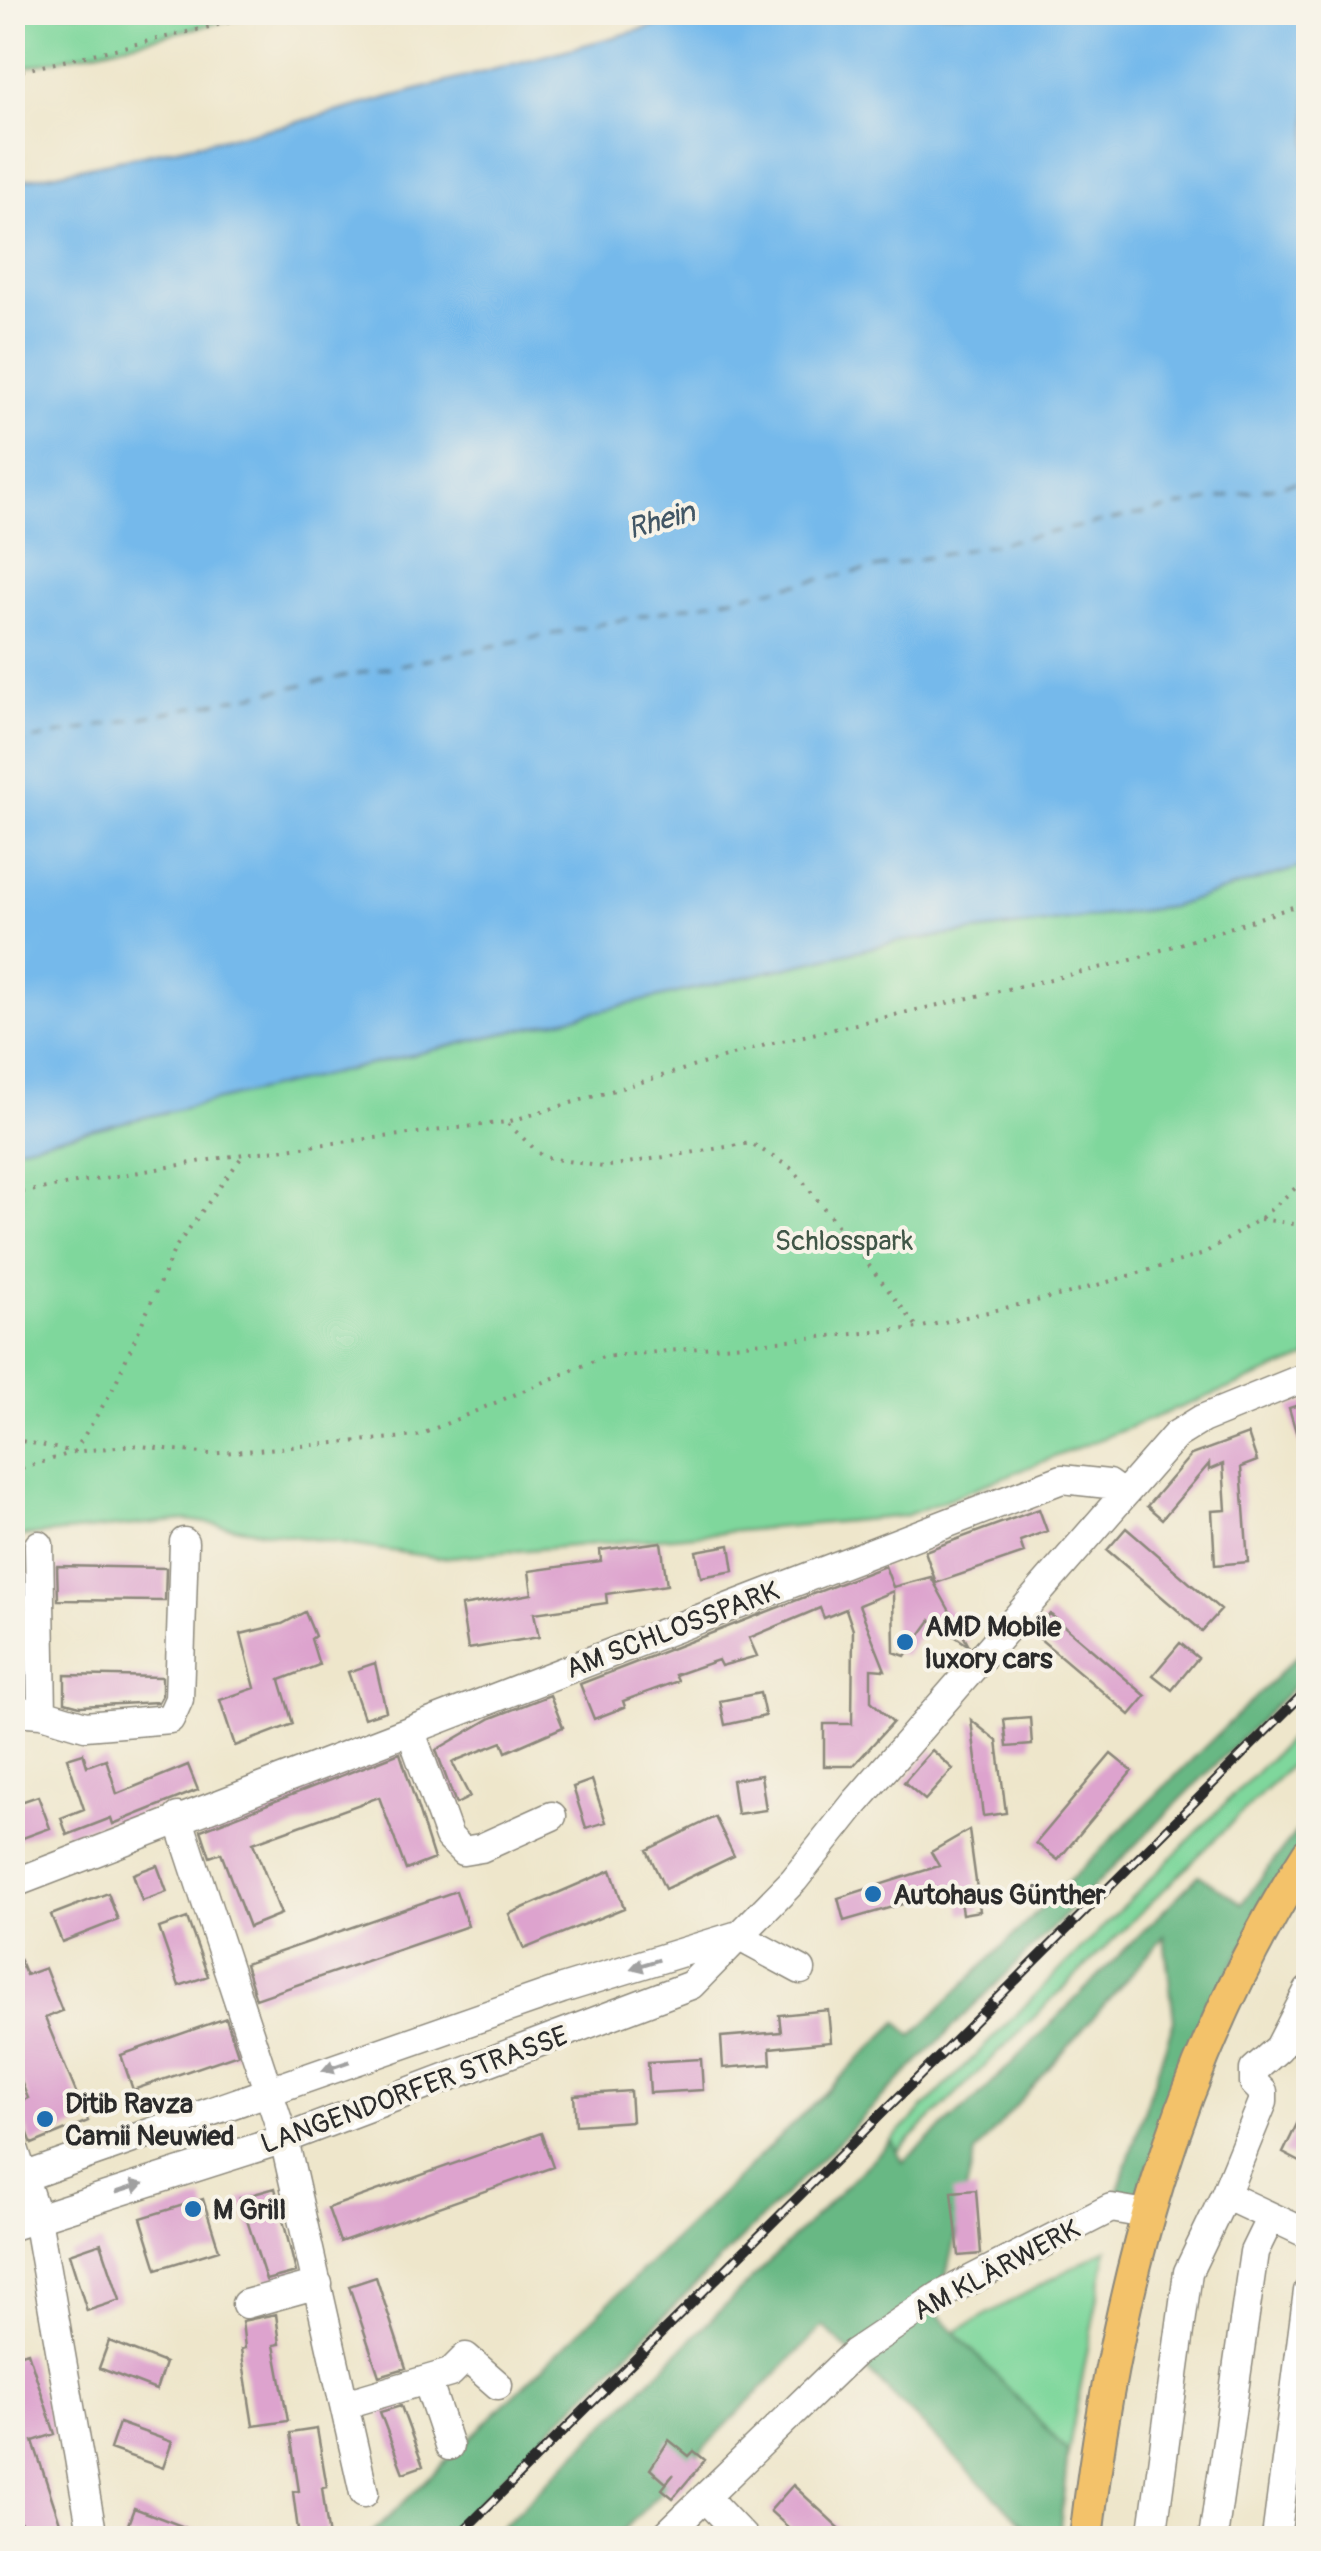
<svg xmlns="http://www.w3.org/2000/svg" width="1321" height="2551" font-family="Pangolin,sans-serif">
	<rect width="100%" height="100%" fill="#f7f3e8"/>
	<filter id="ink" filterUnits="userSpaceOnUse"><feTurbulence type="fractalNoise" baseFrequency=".01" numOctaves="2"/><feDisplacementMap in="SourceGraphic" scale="20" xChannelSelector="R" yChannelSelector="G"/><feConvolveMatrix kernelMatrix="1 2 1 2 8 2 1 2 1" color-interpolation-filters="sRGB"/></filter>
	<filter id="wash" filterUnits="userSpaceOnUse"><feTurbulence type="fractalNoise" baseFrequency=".0048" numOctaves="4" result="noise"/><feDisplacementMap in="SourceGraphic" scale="40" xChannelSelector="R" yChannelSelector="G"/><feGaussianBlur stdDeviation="2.25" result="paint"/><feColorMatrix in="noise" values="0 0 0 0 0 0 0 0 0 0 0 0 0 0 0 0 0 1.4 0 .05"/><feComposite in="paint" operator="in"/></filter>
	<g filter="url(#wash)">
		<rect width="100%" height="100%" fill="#eee6cb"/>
		<path fill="#7fd79c" stroke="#558164" stroke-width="2.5" d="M13 12H261V13L13 70Z
			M1308 865V1357L905 1516 438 1558 186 1520 13 1537 12 1148 895 942 1170 907Z
			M1308 1720V1748L898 2151 891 2141Z
			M1107 2249 1068 2452 955 2332Z"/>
		<path fill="#67b884" stroke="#497258" stroke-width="2.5" d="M1308 1645V1672L442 2538H367L898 2022 912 2036Z
			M1308 1816V1839L1217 1993 1138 2193 1116 2197 1174 2020 1164 1936 975 2153 937 2313 1068 2452 1059 2538H1022L1026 2527 823 2326 616 2538H491L891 2141 903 2162 976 2099 1199 1875 1242 1903Z"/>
		<path fill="#74b9eb" stroke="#50728b" stroke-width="2.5" d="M707 12 1308 13V865L1170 907 895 942 13 1148V182L287 125Z"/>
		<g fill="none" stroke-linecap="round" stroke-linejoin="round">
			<path stroke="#415665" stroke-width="2.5" stroke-dasharray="12 10" stroke-linecap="butt" d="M12 744 1308 480"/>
		</g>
		<g id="blocks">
			<path fill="#dda3ce" d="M1308 1402V1458L1304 1459 1289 1408Z
				M1248 1434 1257 1461 1241 1467 1248 1562 1215 1565 1212 1511 1226 1510 1223 1464 1209 1470V1464L1162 1519 1147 1506 1191 1455Z
				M1039 1509 1047 1531 1020 1541 1024 1553 936 1583 925 1551Z
				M1126 1528 1221 1610 1202 1631 1107 1550Z
				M661 1542 667 1585 606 1594 607 1603 534 1613 539 1637 468 1649 461 1606 532 1594 529 1571 601 1561 600 1550Z
				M730 1545 734 1571 701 1577 696 1551Z
				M57 1566 166 1568 165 1601 58 1600Z
				M885 1566 893 1587 931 1577 969 1646 931 1620 905 1656 894 1652 893 1591 859 1605 885 1670 871 1669V1701L893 1722 853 1766H824V1724H852L853 1630 846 1609 824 1618 820 1608 749 1638 757 1656 721 1666 718 1660 675 1675 678 1681 623 1701 625 1707 594 1719 580 1684Z
				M305 1612 315 1636 311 1639 319 1665 280 1680 293 1724 235 1746 220 1700 255 1688 241 1634 282 1624Z
				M1050 1614 1146 1696 1130 1715 1033 1633Z
				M1180 1643 1198 1658 1172 1690 1153 1675Z
				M375 1663 386 1711 364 1718 348 1672Z
				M65 1675 162 1677V1695L158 1702 80 1706 65 1702Z
				M760 1693 765 1716 725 1725 720 1701Z
				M550 1695 563 1727 506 1752 502 1742 452 1762 470 1797 456 1804 436 1750 491 1718Z
				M1030 1717 1032 1745 1007 1747 1004 1719Z
				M971 1720 997 1741 1006 1813 983 1816Z
				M932 1750 953 1769 925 1800 904 1782Z
				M83 1753 87 1766 106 1759 117 1794 188 1765 198 1790 113 1824 111 1818 67 1835 61 1818 84 1809 67 1758Z
				M400 1753 434 1859 406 1870 379 1797 253 1843 281 1914 249 1927 221 1853 210 1857 201 1830Z
				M1111 1754 1132 1771 1058 1860 1036 1843Z
				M761 1775 766 1810 737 1814 732 1780Z
				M592 1780 606 1822 586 1828 573 1787Z
				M38 1796 50 1828 12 1842V1805Z
				M715 1817 734 1856 665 1889 647 1850Z
				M969 1830 980 1911 962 1914 958 1888 844 1921 838 1898 939 1866 931 1852Z
				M157 1865 167 1892 142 1901 133 1874Z
				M611 1870 624 1908 524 1949 509 1914Z
				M456 1891 468 1926 256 1999 245 1964Z
				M108 1893 118 1920 62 1942 51 1915Z
				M187 1918 208 1976 179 1986 159 1928Z
				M12 1942 26 1975 45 1968 62 2011 45 2018 88 2121 32 2144 16 2103 28 2098 12 2060Z
				M828 2010 831 2042 770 2048 771 2064 723 2068 721 2037 781 2032 779 2015Z
				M226 2018 238 2054 133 2090 121 2055Z
				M701 2059 703 2090 650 2093 648 2062Z
				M630 2091 632 2121 576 2125 574 2095Z
				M1308 2101V2166L1283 2153Z
				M541 2133 553 2167 340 2242 328 2208Z
				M275 2188 296 2272 266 2280 240 2198Z
				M976 2190 981 2254 959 2256 952 2192Z
				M203 2199 219 2250 157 2269 141 2218Z
				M101 2243 120 2300 87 2311 69 2254Z
				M376 2277 406 2368 379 2376 349 2286Z
				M276 2314 280 2344 274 2345 288 2421 253 2426 241 2349 245 2348 242 2321Z
				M109 2341 165 2363 156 2390 99 2368Z
				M28 2352 55 2434 33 2441 65 2538H12V2529L22 2526 12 2499V2357Z
				M401 2406 423 2466 403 2473 380 2412Z
				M119 2423 172 2442 163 2468 110 2449Z
				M317 2429 327 2487 322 2488 329 2538H299L293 2492 299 2491 290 2433Z
				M669 2440 689 2456 694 2451 705 2460 673 2498 662 2489 674 2474 666 2483 650 2469Z
				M793 2485 850 2538H800L770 2511Z
				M134 2508 211 2537V2538H123Z"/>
		</g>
	</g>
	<g filter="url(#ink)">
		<use href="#blocks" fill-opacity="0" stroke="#8c887b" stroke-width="2.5"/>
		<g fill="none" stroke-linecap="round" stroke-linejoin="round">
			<defs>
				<path id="minor" d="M39 1545 42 1713
					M12 1711 42 1713 85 1726 170 1719 179 1699 184 1542
					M411 1732 449 1837 463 1851 481 1848 552 1816
					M178 1817 284 2139 364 2493
					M12 1884 1062 1479 1108 1484 1123 1495
					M738 1936 801 1970
					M1308 1991 1279 2048 1254 2070V2083L1263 2092V2102L1225 2195 1308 2234
					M12 2142 37 2218 93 2538
					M12 2181 562 1989 735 1936
					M12 2226 284 2139 691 1985 794 1880 855 1803 1176 1435 1202 1419 1308 1376
					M246 2304 318 2284
					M427 2380 449 2446
					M345 2404 450 2373 466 2357 498 2385
					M705 2497 744 2538
					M663 2538 854 2353 939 2296 1111 2208 1146 2214
					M1152 2538 1188 2272 1225 2195
					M1213 2538 1254 2252 1271 2217
					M1276 2538 1308 2291"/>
				<path id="major" d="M1086 2538C1114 2296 1175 2061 1308 1854"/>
			</defs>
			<use href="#minor" stroke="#8c887b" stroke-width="31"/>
			<use href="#major" stroke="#8c887b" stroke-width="36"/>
			<path stroke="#8c887b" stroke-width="4" stroke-dasharray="2.5 8" stroke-linecap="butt" d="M12 73 273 12
				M508 1124 543 1157 603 1167 751 1143 794 1170 918 1328
				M12 1194 244 1154 507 1122 769 1044 1125 962 1308 902
				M1260 1219 1308 1226
				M12 1439 69 1451
				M74 1452 112 1391 175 1248 244 1154
				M12 1472 74 1452 132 1445 210 1454 417 1436 603 1357 918 1328 1066 1294 1201 1255 1260 1219 1308 1177"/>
			<use href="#minor" stroke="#fff" stroke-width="28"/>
			<use href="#major" stroke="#f3c26a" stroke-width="32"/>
			<defs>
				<path id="rail" d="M456 2538 1308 1689"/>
			</defs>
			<use href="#rail" stroke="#2b2b2b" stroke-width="10"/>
			<use href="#rail" stroke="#f7f3e8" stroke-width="6" stroke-dasharray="19" stroke-linecap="butt"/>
		</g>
		<defs><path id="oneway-solid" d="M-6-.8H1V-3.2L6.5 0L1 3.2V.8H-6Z" transform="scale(2.5)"/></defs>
		<g fill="#a0a0a0">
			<use href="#oneway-solid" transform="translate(645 1964) rotate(163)"/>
			<use href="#oneway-solid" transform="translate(336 2066) rotate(161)"/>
			<use href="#oneway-solid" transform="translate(130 2188) rotate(-18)"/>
		</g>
	</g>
	<g fill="#1f6fb2" stroke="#f7f3e8" stroke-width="4">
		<circle cx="905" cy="1642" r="10"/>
		<circle cx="873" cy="1894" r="10"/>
		<circle cx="45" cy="2119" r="10"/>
		<circle cx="193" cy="2209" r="10"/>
	</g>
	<g text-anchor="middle" stroke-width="8" stroke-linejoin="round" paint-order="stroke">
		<g font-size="28" fill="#405647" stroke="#f7f3e8">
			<text x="844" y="1250">Schlosspark</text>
		</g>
		<g font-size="28" font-weight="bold" fill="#2b2b2b" stroke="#f7f3e8" text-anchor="start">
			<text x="925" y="1636">AMD Mobile<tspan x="925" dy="32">luxory cars</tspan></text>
			<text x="893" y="1904">Autohaus Günther</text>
			<text x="65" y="2113">Ditib Ravza<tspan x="65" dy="32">Camii Neuwied</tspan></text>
			<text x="213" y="2219">M Grill</text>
		</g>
		<g font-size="28" fill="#2b2b2b" stroke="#f7f3e8">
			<text transform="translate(672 1629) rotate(-21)" y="10">AM SCHLOSSPARK</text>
			<text transform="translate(414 2089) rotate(-20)" y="10">LANGENDORFER STRASSE</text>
			<text transform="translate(996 2269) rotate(-28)" y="10">AM KLÄRWERK</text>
		</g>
		<g font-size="30" font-style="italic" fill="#415665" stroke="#f7f3e8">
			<text transform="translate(661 520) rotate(-16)" y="10">Rhein</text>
		</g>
	</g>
	<rect width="1321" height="2551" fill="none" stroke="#f7f3e8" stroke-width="50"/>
</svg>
